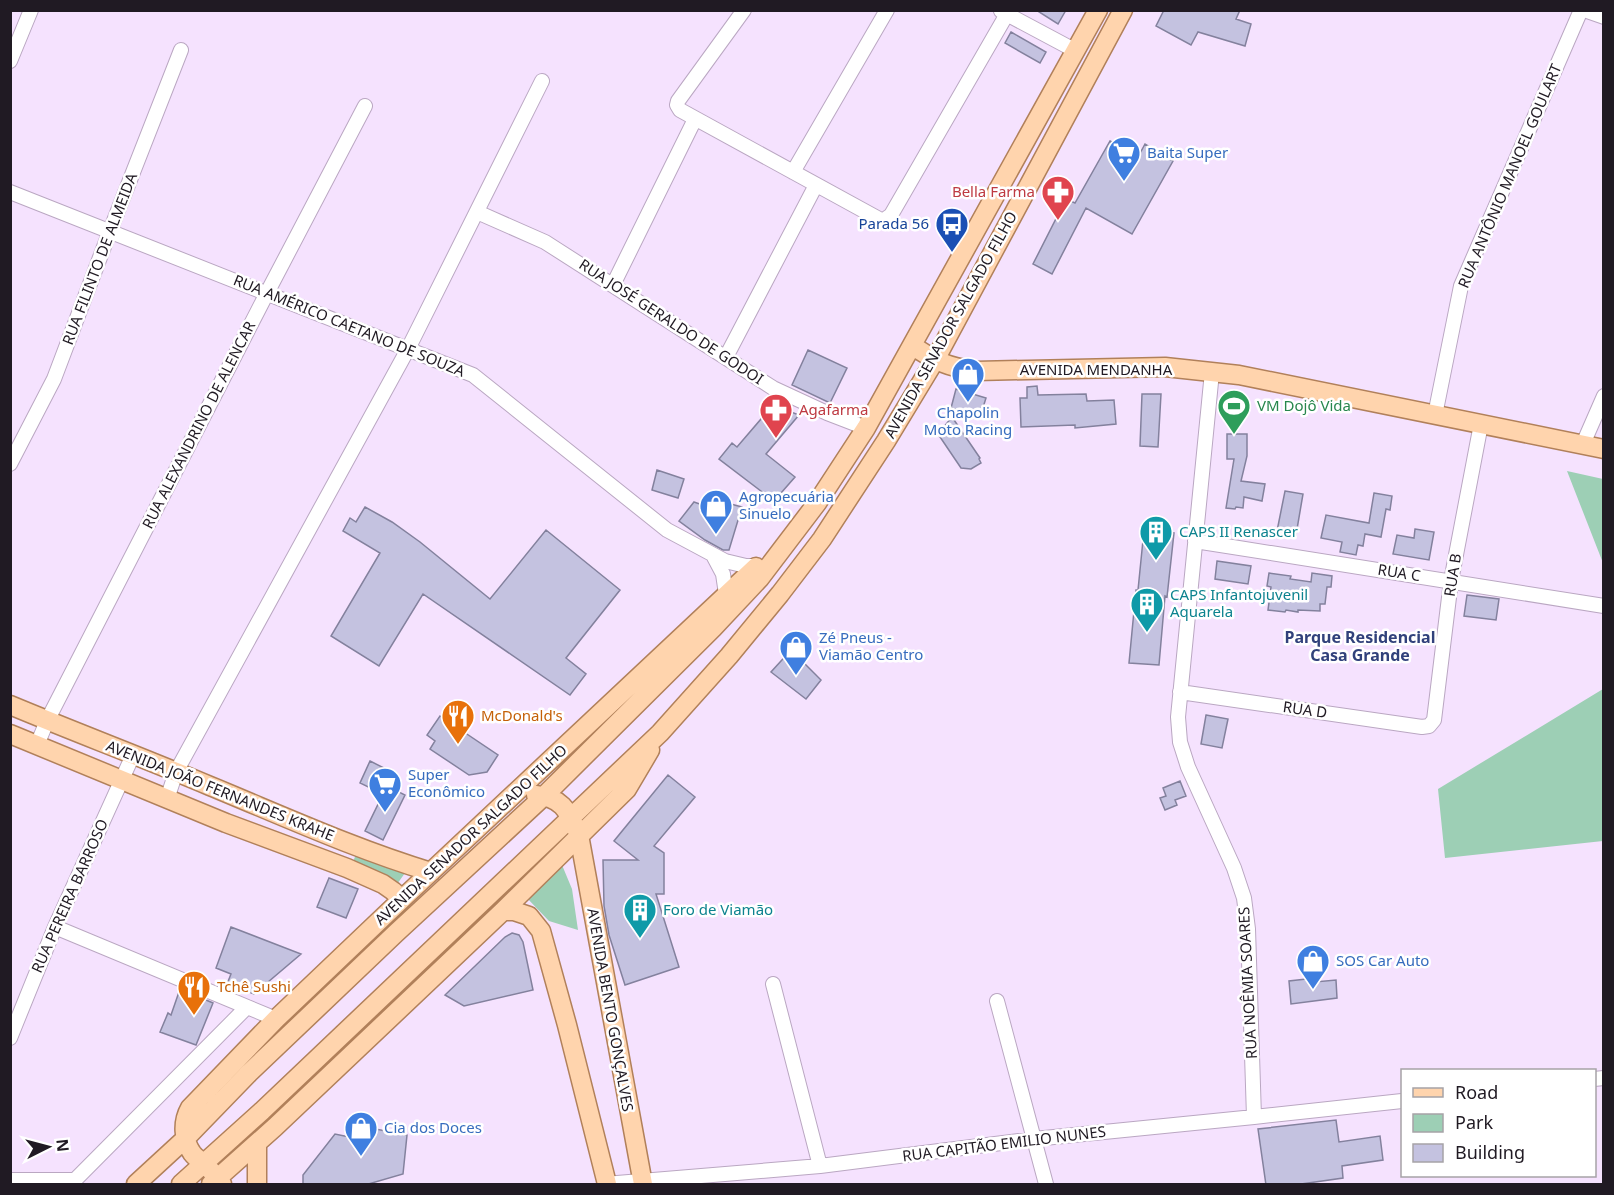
<svg xmlns="http://www.w3.org/2000/svg" width="1614" height="1195" font-family="'Noto Sans',sans-serif">
	<rect width="100%" height="100%" fill="#f5e2fe"/>
	<path fill="#9dcfb5" d="M1567 471 1603 479V563Z
		M1603 689V841L1445 858 1438 789Z
		M358 849 405 873 395 887 351 867Z
		M562 865 572 889 578 930 549 921 526 897Z"/>
	<path fill="#c4c2e0" stroke="#83819d" stroke-width="1.5" d="M1036 10H1066L1058 24Z
		M1164 10H1240L1236 19 1251 24 1245 46 1198 32 1191 45 1156 26Z
		M1011 32 1046 52 1040 63 1005 43Z
		M1110 141 1138 157 1145 144 1173 161 1132 234 1086 208 1052 274 1033 264 1066 199 1075 203Z
		M808 350 847 368 830 403 792 385Z
		M1037 386 1038 395 1086 394 1087 401 1114 400 1116 424 1075 428V425L1021 427 1020 398H1027V387Z
		M956 389 986 398 980 417 951 408Z
		M1142 394H1161L1158 447 1140 446Z
		M773 405 799 415 766 454 795 477 774 501 719 459 732 443 737 447Z
		M952 417 980 458 979 459 981 463 971 469 961 468 938 434Z
		M1227 434H1247V456L1241 481 1265 484 1262 501 1244 497 1243 508 1236 507 1235 509 1226 508 1234 459H1227Z
		M657 470 684 479 678 498 652 490Z
		M1285 491 1303 494 1296 535 1277 531Z
		M1374 493 1392 496 1390 510 1386 509 1381 537 1365 534 1363 546 1358 545 1356 555 1340 552 1342 542 1321 538 1326 515 1369 523Z
		M694 502 725 513 727 503 742 507 729 550H723L705 540 679 521Z
		M365 507 392 522 420 542 490 599 546 530 620 590 566 658 586 674 570 695 423 594 379 666 331 636 380 553 343 531 350 518 356 522Z
		M1415 529 1434 532 1429 560 1393 554 1397 535 1414 538Z
		M1144 530 1174 533 1167 597 1165 596 1159 665 1129 663 1136 590H1138Z
		M1217 561 1251 566 1248 584 1215 579Z
		M1269 573 1291 576 1290 579 1311 582 1312 573 1332 576 1331 587H1327L1325 604H1320V611L1298 610V612L1286 610 1285 612 1268 610 1271 587 1267 586Z
		M1467 595 1499 599 1496 620 1464 616Z
		M791 650 821 680 806 699 771 672Z
		M1206 715 1228 719 1222 748 1201 744Z
		M440 716 498 755 487 772 469 775 430 749 435 741 427 735Z
		M370 761 394 773 387 786 405 795 383 840 365 831 383 794 360 783Z
		M668 775 695 797 654 846 664 853V894H656L679 967 625 985 609 935 604 906 603 860H638L614 841Z
		M1180 781 1186 796 1175 800 1177 805 1165 810 1160 798 1166 796 1163 788Z
		M329 878 358 889 346 918 317 907Z
		M231 927 301 954 254 994 227 984 231 974 216 968Z
		M512 933 519 935 523 942 533 990 464 1006 445 995 505 937Z
		M1315 978V982L1336 980 1337 998 1291 1004 1289 981Z
		M180 989 213 1003 196 1045 160 1032 168 1013 171 1015Z
		M1336 1120 1339 1142 1380 1136 1383 1160 1342 1166 1343 1178 1294 1185H1266L1258 1129Z
		M365 1127 407 1135 403 1174 365 1185H303V1175L335 1134 364 1140Z"/>
	<g fill="none" stroke-linecap="round" stroke-linejoin="round">
		<defs>
			<path id="minor" d="M744 10 678 101 677 105 680 110 879 219 884 220 891 215 1007 14
				M1584 10 1604 17
				M1001 11 1076 51
				M10 61 31 10
				M793 172 887 10
				M10 192 473 375 667 530 725 561 746 566H756
				M477 212 545 242 773 388 827 413 866 428
				M613 285 695 119
				M726 357 816 185
				M1212 372 1178 717 1180 742 1188 767 1234 868 1244 898 1248 929 1254 1117
				M1435 415 1461 286 1581 10
				M1583 444 1604 396
				M10 464 54 379 110 231 181 50
				M1195 541 1604 606
				M714 557 723 574 726 594
				M1180 692 1422 727 1429 726 1434 720 1451 581 1481 424
				M37 745 47 721 267 293 365 106
				M167 799 176 772 408 349 542 81
				M55 927 276 1019
				M773 984 820 1166
				M997 1001 1046 1184
				M10 1038 55 927 133 755
				M1594 1079 1604 1078
				M10 1180H76
				M71 1184 247 1007
				M605 1184 820 1166 1034 1139 1254 1117 1402 1101"/>
			<path id="major" d="M912 345C934 361 948 367 976 371L1165 367 1239 375 1604 449
				M10 705C77 733 144 758 210 786 283 816 355 849 431 872
				M10 734 226 823 347 868 383 884 393 891 402 899
				M536 795C564 798 568 812 579 835L643 1184
				M503 911H514L529 916 541 931 567 1025 607 1184
				M136 1184 186 1138 249 1073 396 933 544 796 713 628 760 578 817 503 866 428 1098 10
				M181 1184 262 1111 660 733 729 656 780 594 822 539 886 441 935 360 1123 10
				M211 1184 275 1127 503 911 627 789 650 750
				M222 1184C217 1177 210 1169 203 1163 199 1160 195 1157 192 1153 183 1140 182 1122 190 1108L276 1019 402 899 756 567
				M257 1184V1144"/>
		</defs>
		<use href="#minor" stroke="#baa7c2" stroke-width="16"/>
		<use href="#major" stroke="#b1805a" stroke-width="21"/>
		<use href="#minor" stroke="#fff" stroke-width="14"/>
		<use href="#major" stroke="#ffd4ad" stroke-width="18"/>
	</g>
	<defs>
		<symbol id="supermarket-pin" viewBox="-11 -11 22 30"><path d="M0 17L-7.5 6A9.5 9.5 0 1 1 7.5 6Z" fill="#3f7fe0" stroke="#fff"/><path d="M-6-5.5h2.5l.6 2H6L4.5 2H-2.5L-4.4-4H-6ZM-1.5 3.2a1.3 1.3 0 1 0 .1 0ZM3 3.2a1.3 1.3 0 1 0 .1 0Z" fill="#fff"/></symbol>
		<symbol id="pharmacy-pin" viewBox="-11 -11 22 30"><path d="M0 17L-7.5 6A9.5 9.5 0 1 1 7.5 6Z" fill="#e0444e" stroke="#fff"/><path d="M-2-6h4v4h4v4h-4v4h-4v-4h-4v-4h4Z" fill="#fff"/></symbol>
		<symbol id="bus-pin" viewBox="-11 -11 22 30"><path d="M0 17L-7.5 6A9.5 9.5 0 1 1 7.5 6Z" fill="#1a4fb4" stroke="#fff"/><path d="M-5-6H5V4H4V6H2V4H-2V6H-4V4H-5ZM-3.5-4V0h7V-4ZM-3.5 1.2v1.5H-2V1.2ZM2 1.2v1.5H3.5V1.2Z" fill="#fff"/></symbol>
		<symbol id="shop-pin" viewBox="-11 -11 22 30"><path d="M0 17L-7.5 6A9.5 9.5 0 1 1 7.5 6Z" fill="#3f7fe0" stroke="#fff"/><path d="M-5-2.5h2.3a2.7 3.5 0 0 1 5.4 0H5L5.5 6h-11ZM-1.5-2.5h3a1.5 2.3 0 0 0-3 0Z" fill="#fff"/></symbol>
		<symbol id="stadium-pin" viewBox="-11 -11 22 30"><path d="M0 17L-7.5 6A9.5 9.5 0 1 1 7.5 6Z" fill="#2e9e5b" stroke="#fff"/><path d="M0-5a6.5 5 0 1 0 0 10a6.5 5 0 1 0 0-10ZM-3.5-1.8h7v3.6h-7Z" fill="#fff"/></symbol>
		<symbol id="building-pin" viewBox="-11 -11 22 30"><path d="M0 17L-7.5 6A9.5 9.5 0 1 1 7.5 6Z" fill="#0f9aa8" stroke="#fff"/><path d="M-4-6H4V6H1V3H-1V6H-4ZM-2.5-4.3h1.7v1.8h-1.7ZM.8-4.3h1.7v1.8H.8ZM-2.5-1h1.7V.8h-1.7ZM.8-1h1.7V.8H.8Z" fill="#fff"/></symbol>
		<symbol id="restaurant-pin" viewBox="-11 -11 22 30"><path d="M0 17L-7.5 6A9.5 9.5 0 1 1 7.5 6Z" fill="#e8710a" stroke="#fff"/><path d="M-5-6h1v4h1v-4h1v4h1v-4h1v5L-1.5 .5V6h-2V.5L-5-1ZM5-6V6H3V1.5H1.5Q1.5-4 5-6Z" fill="#fff"/></symbol>
	</defs>
	<g fill-rule="evenodd">
		<use href="#supermarket-pin" x="1105" y="134" width="38" height="52"/>
		<use href="#pharmacy-pin" x="1039" y="173" width="38" height="52"/>
		<use href="#bus-pin" x="933" y="205" width="38" height="52"/>
		<use href="#shop-pin" x="949" y="355" width="38" height="52"/>
		<use href="#stadium-pin" x="1215" y="387" width="38" height="52"/>
		<use href="#pharmacy-pin" x="757" y="391" width="38" height="52"/>
		<use href="#shop-pin" x="697" y="487" width="38" height="52"/>
		<use href="#building-pin" x="1137" y="513" width="38" height="52"/>
		<use href="#building-pin" x="1128" y="585" width="38" height="52"/>
		<use href="#shop-pin" x="777" y="628" width="38" height="52"/>
		<use href="#restaurant-pin" x="439" y="697" width="38" height="52"/>
		<use href="#supermarket-pin" x="366" y="765" width="38" height="52"/>
		<use href="#building-pin" x="621" y="891" width="38" height="52"/>
		<use href="#shop-pin" x="1294" y="942" width="38" height="52"/>
		<use href="#restaurant-pin" x="175" y="968" width="38" height="52"/>
		<use href="#shop-pin" x="342" y="1109" width="38" height="52"/>
	</g>
	<g text-anchor="middle" stroke-width="5" stroke-linejoin="round" paint-order="stroke">
		<g font-size="15" fill="#366cbe" stroke="#fff" text-anchor="start">
			<text x="1147" y="158">Baita Super</text>
			<text x="968" y="418" text-anchor="middle">Chapolin<tspan x="968" dy="17">Moto Racing</tspan></text>
			<text x="739" y="502">Agropecuária<tspan x="739" dy="17">Sinuelo</tspan></text>
			<text x="819" y="643">Zé Pneus -<tspan x="819" dy="17">Viamão Centro</tspan></text>
			<text x="408" y="780">Super<tspan x="408" dy="17">Econômico</tspan></text>
			<text x="1336" y="966">SOS Car Auto</text>
			<text x="384" y="1133">Cia dos Doces</text>
		</g>
		<g font-size="15" fill="#201a23" stroke="#fff">
			<text transform="translate(1510 176) rotate(-67)" y="5">RUA ANTÔNIO MANOEL GOULART</text>
			<text transform="translate(100 259) rotate(-69)" y="5">RUA FILINTO DE ALMEIDA</text>
			<text transform="translate(671 322) rotate(33)" y="5">RUA JOSÉ GERALDO DE GODOI</text>
			<text transform="translate(951 325) rotate(-61)" y="5">AVENIDA SENADOR SALGADO FILHO</text>
			<text transform="translate(349 326) rotate(22)" y="5">RUA AMÉRICO CAETANO DE SOUZA</text>
			<text x="1096" y="375">AVENIDA MENDANHA</text>
			<text transform="translate(199 425) rotate(-63)" y="5">RUA ALEXANDRINO DE ALENCAR</text>
			<text transform="translate(1399 573) rotate(9)" y="5">RUA C</text>
			<text transform="translate(1453 575) rotate(-81)" y="5">RUA B</text>
			<text transform="translate(1305 710) rotate(8)" y="5">RUA D</text>
			<text transform="translate(220 791) rotate(22)" y="5">AVENIDA JOÃO FERNANDES KRAHE</text>
			<text transform="translate(471 835) rotate(-43)" y="5">AVENIDA SENADOR SALGADO FILHO</text>
			<text transform="translate(70 896) rotate(-66)" y="5">RUA PEREIRA BARROSO</text>
			<text transform="translate(1248 983) rotate(-93)" y="5">RUA NOÊMIA SOARES</text>
			<text transform="translate(610 1010) rotate(80)" y="5">AVENIDA BENTO GONÇALVES</text>
			<text transform="translate(1004 1144) rotate(-7)" y="5">RUA CAPITÃO EMILIO NUNES</text>
		</g>
		<g font-size="15" fill="#be3a42" stroke="#fff" text-anchor="end">
			<text x="1035" y="197">Bella Farma</text>
			<text x="799" y="415" text-anchor="start">Agafarma</text>
		</g>
		<g font-size="15" fill="#164399" stroke="#fff" text-anchor="end">
			<text x="929" y="229">Parada 56</text>
		</g>
		<g font-size="15" fill="#27864d" stroke="#fff" text-anchor="start">
			<text x="1257" y="411">VM Dojô Vida</text>
		</g>
		<g font-size="15" fill="#0d838f" stroke="#fff" text-anchor="start">
			<text x="1179" y="537">CAPS II Renascer</text>
			<text x="1170" y="600">CAPS Infantojuvenil<tspan x="1170" dy="17">Aquarela</tspan></text>
			<text x="663" y="915">Foro de Viamão</text>
		</g>
		<g font-size="15" fill="#c56008" stroke="#fff" text-anchor="start">
			<text x="481" y="721">McDonald's</text>
			<text x="217" y="992">Tchê Sushi</text>
		</g>
		<g font-size="16" font-weight="bold" fill="#31417b" stroke="#fff">
			<text x="1360" y="643">Parque Residencial<tspan x="1360" dy="18">Casa Grande</tspan></text>
		</g>
	</g>
	<rect width="1614" height="1195" fill="none" stroke="#201a23" stroke-width="24"/>
	<rect x="1401" y="1069" width="195" height="108" fill="#ffffff" stroke="#a6a3a7" stroke-width="1.5"/>
	<rect x="1413" y="1088" width="30" height="9" fill="#ffd4ad" stroke="#a6a3a7" stroke-width="1.5"/>
	<text x="1455" y="1099" font-size="18" fill="#201a23">Road</text>
	<rect x="1413" y="1114" width="30" height="18" fill="#9dcfb5" stroke="#a6a3a7" stroke-width="1.5"/>
	<text x="1455" y="1129" font-size="18" fill="#201a23">Park</text>
	<rect x="1413" y="1144" width="30" height="18" fill="#c4c2e0" stroke="#a6a3a7" stroke-width="1.5"/>
	<text x="1455" y="1159" font-size="18" fill="#201a23">Building</text>
	<g transform="translate(48 1147) rotate(84)" stroke="#ffffff" stroke-width="4.5" paint-order="stroke">
	<path d="M0-4.5L10 22L0 15L-10 22Z" fill="#201a23"/>
	<text y="-9" font-size="16" font-weight="bold" text-anchor="middle" fill="#201a23">N</text>
	</g>
</svg>
